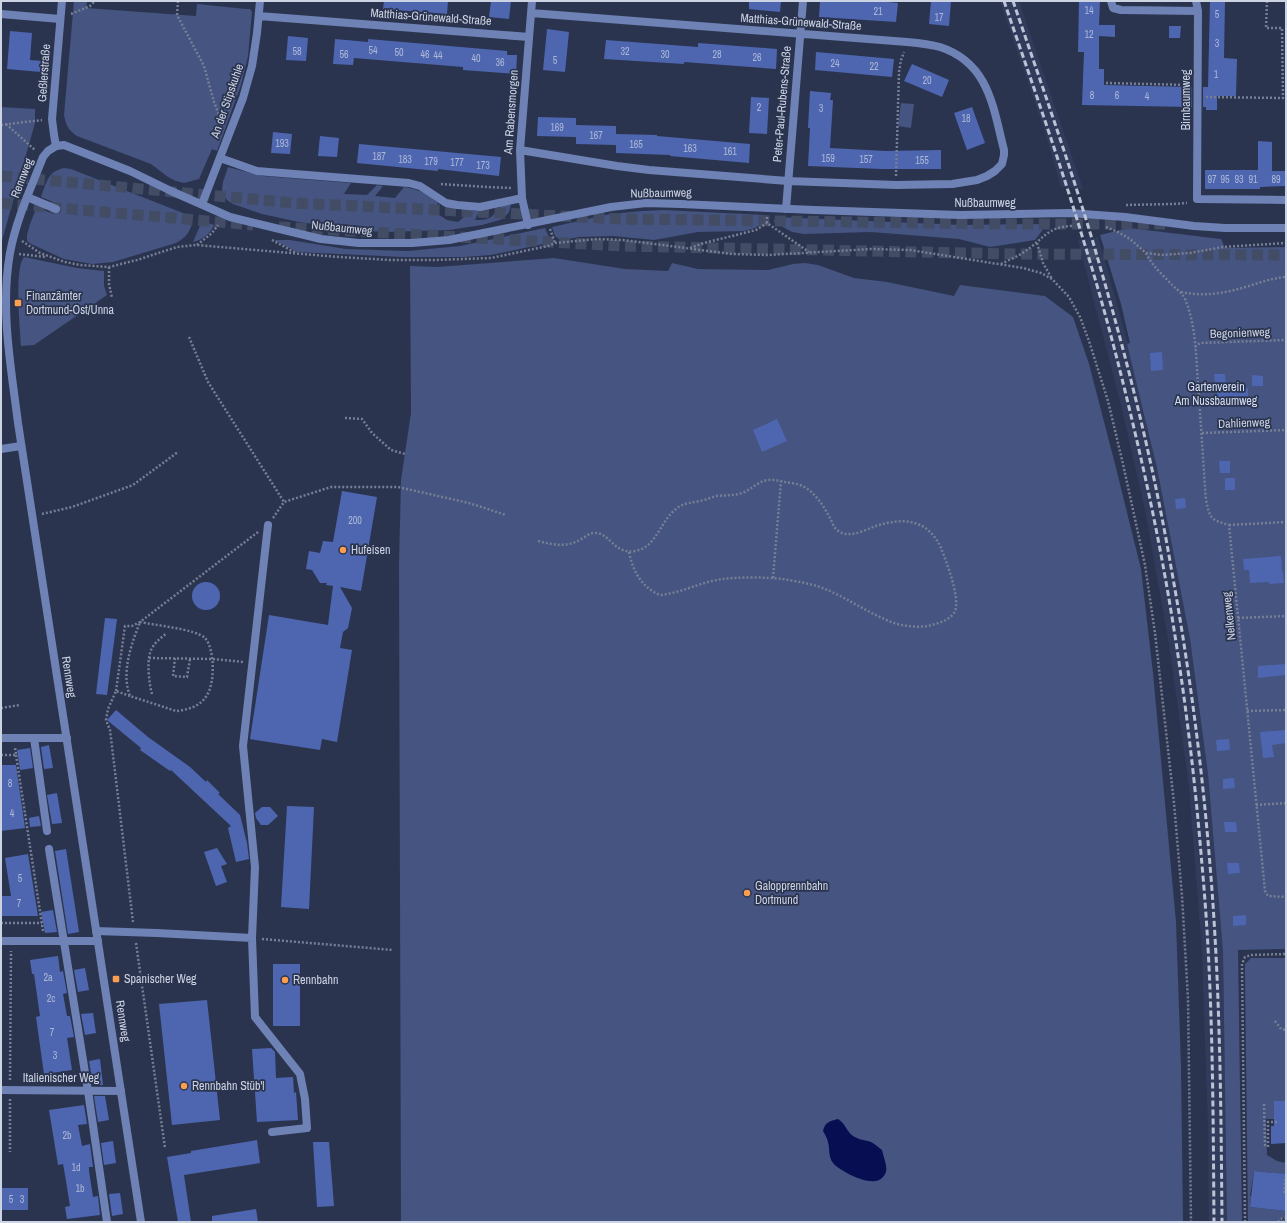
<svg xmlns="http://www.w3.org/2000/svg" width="1287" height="1223" font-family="'Archivo Narrow',sans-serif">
	<rect width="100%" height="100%" fill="#2b344f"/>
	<path fill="#313c5d" d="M1000 1H1019L1083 189 1061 187 1045 131Z
		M1098 237 1124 329 1157 468 1190 639 1208 774 1223 951 1227 1222H1209L1208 1126 1202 952 1189 786 1169 644 1145 510 1121 405 1078 240Z"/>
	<path fill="#455480" d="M74 1H87L86 8 196 16 197 4 246 9H250L252 12 248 56 241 85 217 151 212 149 199 179 184 183 176 181 168 177 151 164 77 136C68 130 66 125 64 115Z
		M901 103 914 104 911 128 898 126Z
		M1 107 35 109V123L1 244Z
		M228 167 263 176 351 183 344 194 367 195 377 185 383 186 375 196 395 198 404 187C421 190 425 193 438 203L433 211 447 220 458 222 471 211H479L475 220C491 220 491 218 501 206L511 204 509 212 503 219 482 225 449 230 386 232 331 229 314 224 299 222 262 214 233 204 227 200 223 195 222 189 223 182Z
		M64 168 71 169 188 215 192 217C193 229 187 237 176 243L113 262 92 264 64 259 31 244 27 241V235L30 224 37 207 53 214 58 204 41 197C47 182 47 172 64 168Z
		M664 210 764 215V222L755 228 744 231 698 232 654 240 613 236 579 237 562 240 559 239 555 236 552 227 610 214 643 211Z
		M775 217 961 225 1047 224 1035 240 990 247 959 239 871 232 804 234 792 232 774 222Z
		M202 221 214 225C211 233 201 241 193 242Z
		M545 228 550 240 548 243 491 255 464 257H403L297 252 274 240H290L346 249 408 251 460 246Z
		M1129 228 1221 239 1225 248 1286 247V949L1238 950 1242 1222H1227L1223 951 1208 774 1190 639 1157 468 1127 344 1130 343 1121 304 1100 235Z
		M24 257 77 268 104 271V286L107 295 34 345 21 346C20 328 14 269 24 257Z
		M554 258 625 269 668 271 672 263 698 269 768 270 793 264 805 263 818 265 854 278 887 282 954 296 960 285 1045 296 1073 317 1089 364 1115 464 1141 569 1153 673 1176 922 1181 1066 1183 1222H401L399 564 401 480 411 413 410 266 437 267Z
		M1251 958H1286V1101H1274V1119H1266L1267 1155 1277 1161 1286 1163 1283 1188V1174L1254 1171 1250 1196H1251L1250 1207 1286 1211V1218L1280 1217V1219L1286 1220V1222H1248L1245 974V964Z"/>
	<path fill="#080e52" d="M838 1119C845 1123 847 1132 853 1136 859 1140 865 1140 871 1142 875 1144 879 1148 882 1150 883 1156 889 1169 885 1174 883 1178 879 1181 875 1181 864 1183 840 1171 833 1163 828 1156 830 1149 828 1142 827 1138 825 1134 823 1131 825 1122 830 1121 838 1119Z"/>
	<path fill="#4e66b0" d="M384 1H448L447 14 383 9Z
		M491 1H511L509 19 489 17Z
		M749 1H781L780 12 749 9Z
		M820 1H878L898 3 896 22 819 17Z
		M931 1H951L949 26 929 24Z
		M1079 1H1100L1099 25H1115V37L1099 36V69H1104V85L1192 87V107L1082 105 1084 52H1078Z
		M1210 1H1225L1224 58 1237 59 1236 96H1217V110H1206V107H1203V87H1208Z
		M1169 26H1181L1180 38H1169Z
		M547 29 569 32 565 72 543 70Z
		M10 31 32 33 30 60 42 61 41 72 7 69Z
		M288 36 308 38 306 61 286 60Z
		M335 39 368 42V39L507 51V55H517L516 74 463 70V67L354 58 353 65 333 64Z
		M606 40 698 47V43L777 49 776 69 684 62V64L604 59Z
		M816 52 894 59 892 77 815 70Z
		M912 64 949 80 942 97 904 81Z
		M810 91 831 93 830 100H833L830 148 886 151 941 150V169H882L808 166 810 128H808Z
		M751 97 769 98 767 134 749 133Z
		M972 107 985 143 967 150 954 113Z
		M538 117 576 118V125L616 126V134L657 135V136L750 144 749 163 670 156V155L616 153V145L576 144V137L537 136Z
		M273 132 292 134 290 154 271 153Z
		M320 136 339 138 337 157 318 156Z
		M1258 141 1272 142V171H1286V186L1260 187V189H1205V170H1258Z
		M359 144 501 157 499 176 438 169V171L357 163Z
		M1162 352 1163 370 1151 371 1150 353Z
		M1214 374H1225L1226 385 1215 386Z
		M1252 375 1263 376V386H1252Z
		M1248 388V398L1217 400V389Z
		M777 419 787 441 762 452 753 430Z
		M1219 461H1230V473H1220Z
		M1225 478H1235V490H1225Z
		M342 491 377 497 361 591 340 587 352 608 348 628 343 632 340 648 352 650 337 742 322 739 320 750 250 739 269 615 328 625 333 586 326 585 327 583H320L312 570 306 569 309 551 320 553 323 541 333 542Z
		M1185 498 1186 508 1176 509 1175 499Z
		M1281 556 1282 572H1283L1284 583 1269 584V582L1250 583 1249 570H1244L1243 559Z
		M192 596a14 14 0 1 1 28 0a14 14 0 1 1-28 0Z
		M105 618 117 619 107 695 96 694Z
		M1286 664V675L1258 678V666Z
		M116 710 148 737 190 767 206 782 207 780 220 793 218 794 240 815 247 843 249 859 236 862 228 828 231 826 171 770 170 771 140 750 141 748 107 720Z
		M1286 730V743L1272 745 1274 757 1263 758 1260 732Z
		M1229 739 1230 750 1217 751 1216 740Z
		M49 745 53 768 44 769 41 747Z
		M30 748 33 768 20 770 17 750Z
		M1 765H16L25 828 1 831Z
		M1234 778 1235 788 1223 789V779Z
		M57 793 62 823 52 824 47 795Z
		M287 806 314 807 309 909 281 907Z
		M262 807H270L278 816 268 825H261L256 818 255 813Z
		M39 816 41 826 30 827 29 818Z
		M1224 822H1236L1237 832H1225Z
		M217 848 227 864 221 866 227 882 216 886 204 852Z
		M66 849 79 932 68 934 55 851Z
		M28 854 38 916H1V896H11L5 858Z
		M1227 863H1239L1240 873 1228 874Z
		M53 910 57 932 45 933 41 912Z
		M1246 915V925L1233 926V916Z
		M58 956 60 972 63 971 67 993 63 994 67 1016H70L74 1037 67 1038 72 1070 44 1074 36 1017 40 1016 34 974H32L30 960Z
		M273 964H300V1026H273Z
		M85 968 89 990 78 992 74 970Z
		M207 1000 220 1120 172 1125 159 1004Z
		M93 1013 96 1033 85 1035 81 1014Z
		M271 1048 275 1052 276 1078 293 1077 294 1093 296 1092 298 1120 257 1122 252 1049Z
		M100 1059 103 1085H93L89 1061Z
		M94 1096H105L109 1120 98 1122Z
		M1274 1101H1286V1143L1271 1144V1126H1274Z
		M84 1105 87 1124 78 1125 82 1146 90 1144 93 1167H89V1171L93 1197 98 1196 100 1215 67 1219 65 1207 70 1206 65 1175 63 1164 58 1165 49 1110Z
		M257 1140 260 1163 184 1175 191 1222H178L167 1157 191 1153V1151Z
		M113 1141 116 1163 104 1165 101 1143Z
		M313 1142H329L334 1206 317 1207Z
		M1254 1171 1286 1174V1211L1250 1207Z
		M1 1188H28V1210H1Z
		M120 1193 123 1214 112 1216 109 1194Z
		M256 1209 258 1222H212V1216Z"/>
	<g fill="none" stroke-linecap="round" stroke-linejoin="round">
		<path stroke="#434c65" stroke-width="11" stroke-dasharray="11 5.5" stroke-linecap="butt" d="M1 176 294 203 623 219 1014 224H1165
			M1 203 253 225
			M279 227 622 246 1015 254 1286 255"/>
		<path stroke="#777f95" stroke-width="2.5" stroke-dasharray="2 2" stroke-linecap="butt" d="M178 1 177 15 204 66 214 102 222 123
			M71 14 90 6 95 1
			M1106 83 1188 85
			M1206 97 1283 98 1282 28H1266L1267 1
			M6 124 35 150
			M1 125 42 120
			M896 176 899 72 901 60 904 52
			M441 184 487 187 512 188
			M1126 205 1173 204 1187 203
			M767 217V223L809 252
			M1106 227 1118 232 1130 239 1146 253 1161 255 1190 253 1223 247 1286 243
			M550 229 555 243
			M272 240 296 253
			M22 241 40 253 65 262 80 265 109 267 137 260 177 247 196 245 339 257 390 260H435L491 258 548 246 555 243 597 239 623 240 732 254 768 255 871 249 910 250 1023 268 1041 273 1052 279 1069 297 1080 317 1089 341 1108 401 1123 464 1145 565 1155 633 1174 803 1182 896 1188 999 1191 1222
			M1037 243 1043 263 1052 279
			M197 245 212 233 218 225
			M690 248 704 243 756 230 767 223
			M1146 253C1152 266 1164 276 1173 286 1179 291 1181 292 1185 299 1196 325 1196 356 1198 384 1201 423 1203 461 1206 500 1210 519 1211 520 1229 525L1265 891 1268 896 1286 897
			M19 254 46 257
			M1001 264C1008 260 1017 257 1024 252 1043 240 1047 226 1073 226
			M109 267V284L112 298
			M1181 292C1205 297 1226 293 1249 286 1261 282 1273 278 1286 277
			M189 337 208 382 284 502
			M1195 347 1200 343 1286 340
			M345 418 362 419 372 433 391 450 405 454
			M1202 433 1286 430
			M42 514 72 507 133 485 178 452
			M273 518 284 502 331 487H398L469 503 506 515
			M1229 525 1286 522
			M538 541C554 545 568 548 583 538 587 536 589 533 594 533 610 532 614 555 635 551 656 548 661 520 676 509 684 502 694 503 704 500 708 499 712 497 716 496 725 495 733 496 742 493 751 490 758 481 768 480 774 479 780 481 785 482 792 483 800 484 806 488 817 495 824 507 830 518 832 521 833 526 836 529 839 532 843 534 847 534 857 535 867 529 876 526 903 517 928 519 941 548 946 561 962 601 954 613 949 620 942 622 935 624 923 628 910 627 897 624 870 615 847 597 820 587 808 583 795 581 782 579 767 577 737 577 722 579 701 582 681 593 660 595 642 588 632 570 629 551
			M773 578 781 481
			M1238 618 1286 616
			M140 622C153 625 196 629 205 638 215 649 215 683 207 695 201 706 188 710 176 711L130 696C121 673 131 645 140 622Z
			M149 658 213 659 244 662
			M175 658 173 676 187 677 190 659
			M116 691 125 626H132L140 622 258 532
			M152 694C149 684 147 663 150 653 152 645 160 638 166 634
			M130 696 116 691 108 709 106 720 110 730 133 922
			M1 708 20 705
			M1247 711 1286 710
			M1 755H16L15 747
			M16 755 43 931
			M1256 805 1286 803
			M1 923H42
			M262 939 393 950
			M136 943 165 1148
			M1275 1021 1281 1029 1286 1030
			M10 1080 11 951
			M10 1099V1152
			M1264 1104 1265 1145 1267 1147
			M1268 1147V1122H1279
			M1284 1193 1286 1177
			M1245 1222 1242 964 1245 957 1251 955 1286 954
			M1278 1222 1282 1218H1286"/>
		<path stroke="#6f82b5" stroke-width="8" d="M27 197 56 209
			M34 738 47 831
			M49 849 88 1091 107 1222
			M96 931 157 933 252 938 255 1017 300 1074 305 1099 307 1128 272 1132
			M252 938 255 867 243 746 268 525"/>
		<path stroke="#6f82b5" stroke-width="8" d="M1111 1 1113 8 1121 10 1198 11
			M1196 1 1198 11 1197 199 1286 200
			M1 14 60 19
			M259 16 529 37
			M56 146 54 135 52 119 62 1
			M520 150 617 166 649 170 788 181 896 185 952 184 977 180 987 176 995 171 1002 164 1004 155V150C993 107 989 63 940 47 929 44 918 43 907 42L531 13
			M220 158 257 171 269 172 409 183 420 186 446 203 457 205 480 207 522 198
			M202 204 243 98 252 66 257 33 260 1
			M786 209 803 1
			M528 225 522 198 520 150 532 1
			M1 449 21 446
			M1 738H67
			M1 941H98
			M1 1090 121 1091"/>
		<path stroke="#6f82b5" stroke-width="8" d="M141 1222 18 423C11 367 0 309 10 253 16 220 31 188 43 157L48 151 56 146 64 145 130 171 171 191 230 217 321 239 359 243H412L449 240 611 207 646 203 681 204 814 210 960 215 1069 213 1125 217 1194 226 1225 228H1286"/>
		<path stroke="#bcc3d4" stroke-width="3" stroke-dasharray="6 3" stroke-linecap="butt" d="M1004 1C1031 80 1059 159 1083 239 1106 312 1125 388 1142 463 1172 595 1191 730 1202 865 1213 984 1213 1103 1214 1222
			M1013 1C1040 80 1068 159 1092 239 1124 347 1152 456 1171 567 1189 666 1202 765 1210 865 1220 984 1221 1103 1222 1222"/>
	</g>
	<g fill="#fb9e50" stroke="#2b344f" stroke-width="1.5">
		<rect x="14" y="299" width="8" height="8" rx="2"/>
		<circle cx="343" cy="550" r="4"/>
		<circle cx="747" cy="893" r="4"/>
		<rect x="112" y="975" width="8" height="8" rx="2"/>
		<circle cx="285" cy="980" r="4"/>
		<circle cx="184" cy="1086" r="4"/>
	</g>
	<g text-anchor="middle" stroke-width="3.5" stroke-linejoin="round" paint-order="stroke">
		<g font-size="10" fill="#acb8d6">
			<text x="1089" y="14">14</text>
			<text x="878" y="15">21</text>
			<text x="1217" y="18">5</text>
			<text x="939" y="21">17</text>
			<text x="1089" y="38">12</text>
			<text x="1217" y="47">3</text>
			<text x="373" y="54">54</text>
			<text x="297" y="55">58</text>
			<text x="625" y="55">32</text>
			<text x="399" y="56">50</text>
			<text x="344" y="58">56</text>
			<text x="425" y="58">46</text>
			<text x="665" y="58">30</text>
			<text x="717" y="58">28</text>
			<text x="438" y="59">44</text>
			<text x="757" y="61">26</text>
			<text x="476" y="62">40</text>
			<text x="555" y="64">5</text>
			<text x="500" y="66">36</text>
			<text x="835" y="67">24</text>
			<text x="874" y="70">22</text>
			<text x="1216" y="78">1</text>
			<text x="927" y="84">20</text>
			<text x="1092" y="99">8</text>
			<text x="1117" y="99">6</text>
			<text x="1147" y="100">4</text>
			<text x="759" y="111">2</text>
			<text x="821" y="112">3</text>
			<text x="966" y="122">18</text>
			<text x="557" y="131">169</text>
			<text x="596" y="139">167</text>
			<text x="282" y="147">193</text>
			<text x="636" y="148">165</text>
			<text x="690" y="152">163</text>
			<text x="730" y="155">161</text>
			<text x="379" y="160">187</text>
			<text x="828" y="162">159</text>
			<text x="405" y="163">183</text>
			<text x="866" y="163">157</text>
			<text x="922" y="164">155</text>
			<text x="431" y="165">179</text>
			<text x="457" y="166">177</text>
			<text x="483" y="169">173</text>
			<text x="1212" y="183">97</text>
			<text x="1225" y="183">95</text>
			<text x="1239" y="183">93</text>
			<text x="1253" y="183">91</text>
			<text x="1276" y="183">89</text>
			<text x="355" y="524">200</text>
			<text x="10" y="787">8</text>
			<text x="12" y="817">4</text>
			<text x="20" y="882">5</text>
			<text x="19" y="907">7</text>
			<text x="48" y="981">2a</text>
			<text x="51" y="1002">2c</text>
			<text x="52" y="1036">7</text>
			<text x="55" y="1059">3</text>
			<text x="67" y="1139">2b</text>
			<text x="76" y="1171">1d</text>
			<text x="80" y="1192">1b</text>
			<text x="11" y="1203">5</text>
			<text x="22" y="1203">3</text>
		</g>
		<g font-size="12" fill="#ccd3e3" stroke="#2b344f">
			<text transform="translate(431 17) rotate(4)" y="4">Matthias-Grünewald-Straße</text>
			<text transform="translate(801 22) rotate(4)" y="4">Matthias-Grünewald-Straße</text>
			<text transform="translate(44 73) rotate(-86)" y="4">Geßlerstraße</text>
			<text transform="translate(1186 100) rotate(-90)" y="4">Birnbaumweg</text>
			<text transform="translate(227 101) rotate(-71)" y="4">An der Stipskuhle</text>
			<text transform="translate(782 104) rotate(-85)" y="4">Peter-Paul-Rubens-Straße</text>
			<text transform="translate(511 112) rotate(-86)" y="4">Am Rabensmorgen</text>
			<text transform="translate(22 178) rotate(-69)" y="4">Rennweg</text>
			<text transform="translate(661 193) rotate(-1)" y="4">Nußbaumweg</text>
			<text x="985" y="207">Nußbaumweg</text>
			<text transform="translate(342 228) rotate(6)" y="4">Nußbaumweg</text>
			<text transform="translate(1240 333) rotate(-2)" y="4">Begonienweg</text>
			<text transform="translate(1244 423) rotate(-2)" y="4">Dahlienweg</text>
			<text transform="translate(1229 616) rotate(-96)" y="4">Nelkenweg</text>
			<text transform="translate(69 677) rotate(81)" y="4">Rennweg</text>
			<text transform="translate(123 1021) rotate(81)" y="4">Rennweg</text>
			<text x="61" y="1082">Italienischer Weg</text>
		</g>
		<g font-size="12" fill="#ccd3e3" stroke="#2b344f" text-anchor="start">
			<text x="26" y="300">Finanzämter<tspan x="26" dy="14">Dortmund-Ost/Unna</tspan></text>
			<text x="351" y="554">Hufeisen</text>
			<text x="755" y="890">Galopprennbahn<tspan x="755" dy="14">Dortmund</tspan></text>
			<text x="124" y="983">Spanischer Weg</text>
			<text x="293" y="984">Rennbahn</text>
			<text x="192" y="1090">Rennbahn Stüb'l</text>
		</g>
		<g font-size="12" fill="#d5def2" stroke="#2b344f">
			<text x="1216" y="391">Gartenverein<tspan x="1216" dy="14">Am Nussbaumweg</tspan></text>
		</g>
	</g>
	<rect width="1287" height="1223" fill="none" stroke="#ccd3e3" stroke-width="4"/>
</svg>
